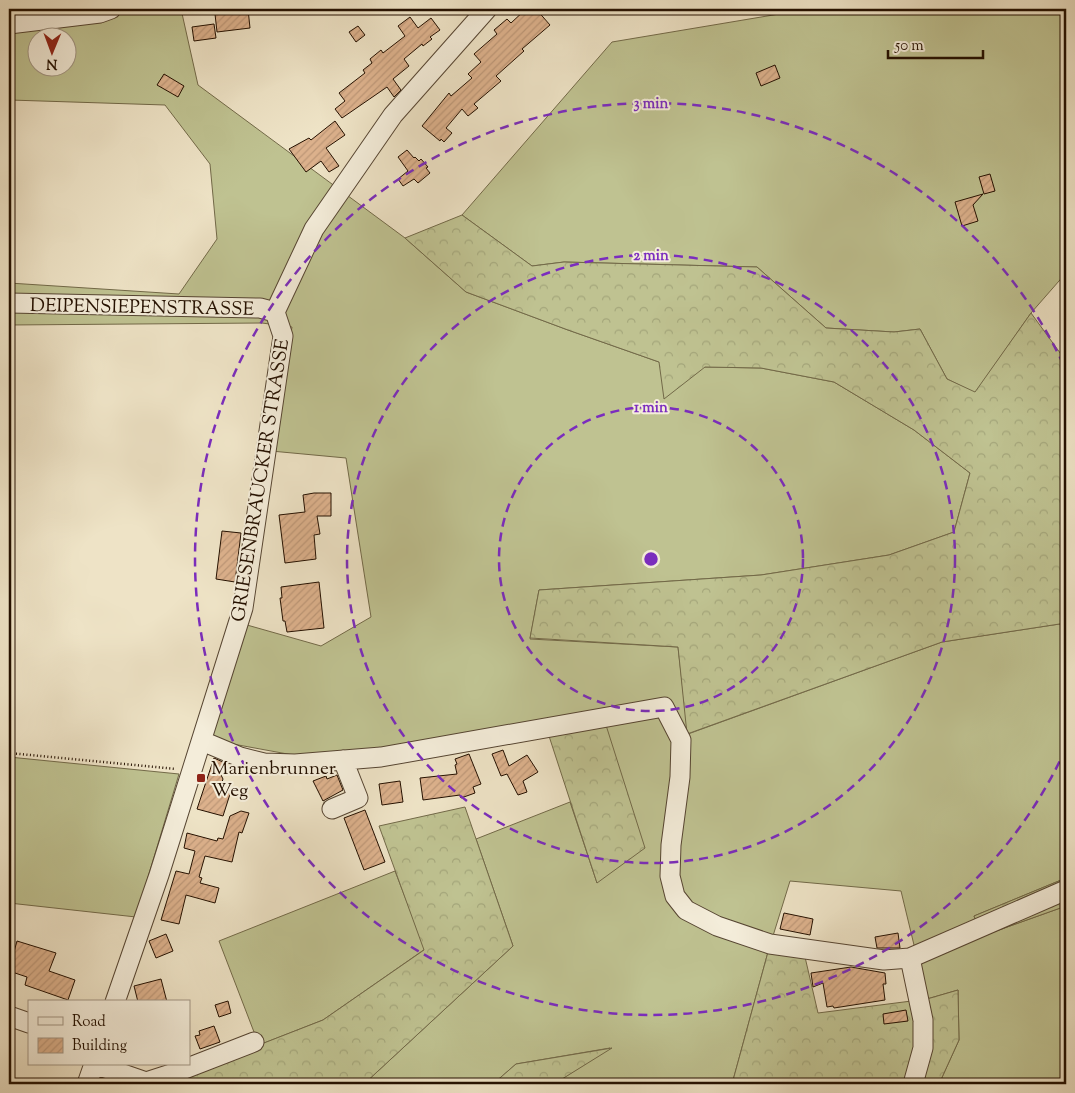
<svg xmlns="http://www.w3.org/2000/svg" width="1075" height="1093" font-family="'Sorts Mill Goudy',serif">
	<defs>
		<pattern id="forest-crowns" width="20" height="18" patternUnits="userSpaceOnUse" patternTransform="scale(1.25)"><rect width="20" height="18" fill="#bfc291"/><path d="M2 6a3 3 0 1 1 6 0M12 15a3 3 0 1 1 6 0" fill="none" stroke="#a4a67b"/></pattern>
		<pattern id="building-hatch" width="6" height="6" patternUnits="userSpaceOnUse" patternTransform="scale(1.25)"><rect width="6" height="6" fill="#dcb18c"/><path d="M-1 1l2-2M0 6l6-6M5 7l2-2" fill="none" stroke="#bd9777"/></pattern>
	</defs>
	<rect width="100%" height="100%" fill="#eee3c6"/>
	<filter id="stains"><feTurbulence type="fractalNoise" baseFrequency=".004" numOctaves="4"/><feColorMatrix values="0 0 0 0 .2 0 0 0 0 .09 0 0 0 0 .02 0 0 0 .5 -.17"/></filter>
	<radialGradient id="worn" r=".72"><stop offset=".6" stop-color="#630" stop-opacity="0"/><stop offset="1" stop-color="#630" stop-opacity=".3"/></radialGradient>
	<path fill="#bfc291" stroke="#726948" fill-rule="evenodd" d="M9 9H181L198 85 405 238 466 292 568 330 659 362 705 367 761 368 834 382 914 430 970 473 954 532 889 555 761 575 539 590 530 639 678 647 688 734 942 642 1066 623V878L974 916 982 936 1066 906V1084H939L959 1040 958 990 927 999 901 891 790 881 768 952 732 1084H554L610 1048 516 1064 493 1084H364L513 946 476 839 570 802 597 883 602 710 389 748 293 755 211 740 247 625 321 646 371 617 346 458 271 451 292 327 262 323 9 325V283L179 294 217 239 210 164 165 105 10 100ZM38 38H68V68H38Z
		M809 9H1066V273L1031 313 975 393 947 379 920 329 894 332 826 328 757 267 564 262 532 266 462 215 612 42Z
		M9 757 179 774 136 917 9 903Z
		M395 871 425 949 323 1020 259 1045 219 941Z"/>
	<path fill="url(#forest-crowns)" stroke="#726948" d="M462 215 532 266 564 262 757 267 826 328 894 332 920 329 947 379 975 392 1031 313 1066 361V623L942 642 687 734 678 647 530 638 539 590 761 575 889 555 954 532 970 473 914 430 834 382 761 368 705 367 664 399 659 362 568 330 466 292 405 238Z
		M605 722 645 848 597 883 548 733Z
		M465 807 513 946 364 1084H177L174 1078 323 1020 424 950 379 826Z
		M1066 878V906L982 936 974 916Z
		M768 952 805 957 818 1013 927 999 958 990 959 1040 939 1084H732Z
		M612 1048 554 1084H493L516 1064Z"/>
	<path fill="url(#building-hatch)" stroke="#241000" d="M248 9 250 28 217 32 215 14Z
		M526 9H536L550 25 522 49 524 51 496 76 501 81 474 104 478 108 468 116 462 109 446 128 452 133 444 142 441 139 440 141 422 126 449 93 451 96 472 78 468 74 481 62 474 54 497 34 494 30 507 19 511 23Z
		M410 17 418 28 431 18 440 30 430 37 432 39 423 46 422 44 404 59 409 66 393 79 401 90 394 97 387 87 342 118 335 109 345 101 339 93 365 73 363 70 372 63 370 59 381 50 383 53 405 36 398 26Z
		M214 24 216 38 194 41 192 27Z
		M358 26 365 35 356 42 349 32Z
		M775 65 780 78 761 86 756 73Z
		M164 74 184 86 178 97 157 85Z
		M335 121 345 135 326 148 339 166 329 172 321 161 306 172 289 149 309 138 311 140Z
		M407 150 414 158 415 157 419 161 421 159 428 167 426 168 430 173 418 183 414 179 403 186 398 179 408 171 398 157Z
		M990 174 995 191 984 194 979 177Z
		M983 194 973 205 978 221 962 226 955 202Z
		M314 493H331V516H317L320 534 314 535 316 559 285 563 279 515 305 512 303 495Z
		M222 531 241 533 235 582 216 579Z
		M319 582 324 628 287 632 285 621H283L280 598H282L281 587Z
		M503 750 509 766 527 755 538 772 523 781 527 792 518 795 507 774 501 776 492 754Z
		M469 754 481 784 473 787 475 793 461 798 460 795 423 800 420 778 457 774 455 765 457 764 455 759Z
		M214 758 223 762 220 773 223 779 220 788 231 791 223 816 197 809Z
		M337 775 343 790 323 801 313 781 326 776 327 779Z
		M400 781 403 802 382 805 379 784Z
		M365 810 385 862 364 870 344 818Z
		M241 811 249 813 242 833 239 832 232 862 205 856 199 877 202 878 200 883 219 888 215 903 186 895 179 924 161 920 176 871 189 874 195 851 184 848 187 833 217 841 218 838 223 839 230 816Z
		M784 913 813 919 810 935 780 929Z
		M898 933 900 948H877L875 937Z
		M166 934 173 951 156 958 149 941Z
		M17 941 56 953 49 971 75 980 68 1000 25 985 27 977 9 971V958L12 959Z
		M851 967 885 973 886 984H883L885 1000 834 1008 833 1006 827 1007 823 983 813 987 811 973Z
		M161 979 167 1002H138L134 986Z
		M228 1001 231 1013 219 1017 215 1005Z
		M906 1010 908 1021 884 1024 883 1014Z
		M214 1026 220 1042 200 1049 195 1036 200 1035 199 1031Z"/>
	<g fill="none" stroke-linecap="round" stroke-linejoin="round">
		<defs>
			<path id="minor" d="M9 24 100 13 111 9
				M9 303 260 308 275 312
				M202 741 240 757 264 763 295 764 381 757 664 707 681 740 680 777 671 845 670 876 675 896 686 910 717 926 770 944 884 960 910 958 1066 890
				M332 809 358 798 343 760
				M910 958 923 1020V1048L913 1084
				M115 1002 159 875 243 608 283 336 275 312 314 229 393 115 487 9
				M9 1016 29 1023
				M94 1064 146 1082 177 1072 254 1042
				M87 1084 94 1064"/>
		</defs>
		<use href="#minor" stroke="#564532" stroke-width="21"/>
		<path stroke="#241000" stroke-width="2.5" stroke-dasharray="1 2.5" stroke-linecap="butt" d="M9 753 176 769"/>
		<use href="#minor" stroke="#f4edda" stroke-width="19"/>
	</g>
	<g fill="none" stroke="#7b2cbf" stroke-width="2.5" stroke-dasharray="9 6">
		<circle cx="651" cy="559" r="152"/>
		<circle cx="651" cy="559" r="304"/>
		<path d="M1066 748A456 456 0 1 1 1066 370"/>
	</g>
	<rect fill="#8f2418" stroke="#f4edda" stroke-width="2" x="196" y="773" width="10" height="10" rx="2.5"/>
	<g text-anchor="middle" stroke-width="4" stroke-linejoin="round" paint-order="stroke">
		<g font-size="19" fill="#241000" stroke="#f4edda">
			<text transform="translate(142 306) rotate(1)" y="7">DEIPENSIEPENSTRASSE</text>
			<text transform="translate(259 480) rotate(-81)" y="7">GRIESENBRAUCKER STRASSE</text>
		</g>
		<g font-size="19" fill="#241000" stroke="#f4edda" text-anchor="start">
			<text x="211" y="774">Marienbrunner<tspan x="211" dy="22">Weg</tspan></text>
		</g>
	</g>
	<circle cx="651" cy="559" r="8" fill="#7b2cbf" stroke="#f4edda" stroke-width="2.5"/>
	<g font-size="15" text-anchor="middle" font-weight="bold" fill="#7b2cbf" stroke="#f4edda" stroke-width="4" stroke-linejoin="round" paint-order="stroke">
		<text x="651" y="108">3 min</text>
		<text x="651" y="260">2 min</text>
		<text x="651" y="412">1 min</text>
	</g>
	<rect width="1075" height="1093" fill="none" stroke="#eee3c6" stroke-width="30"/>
	<rect x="10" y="10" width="1055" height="1073" fill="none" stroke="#241000" stroke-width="2.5"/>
	<rect x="15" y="15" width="1045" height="1063" fill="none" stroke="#241000"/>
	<rect x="28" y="1000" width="162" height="65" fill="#f4edda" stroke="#a19583"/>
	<rect x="38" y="1017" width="25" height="8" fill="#f4edda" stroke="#a19583"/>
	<text x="72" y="1026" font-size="15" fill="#241000">Road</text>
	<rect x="38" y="1038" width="25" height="15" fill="url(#building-hatch)" stroke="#a19583"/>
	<text x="72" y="1050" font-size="15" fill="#241000">Building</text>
	<g transform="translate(52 52) rotate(181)"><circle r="24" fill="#f4edda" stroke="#a19583"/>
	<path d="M0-4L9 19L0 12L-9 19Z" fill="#8f2418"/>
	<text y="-8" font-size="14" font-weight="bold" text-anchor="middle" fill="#241000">N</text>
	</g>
	<path d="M888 50v8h95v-8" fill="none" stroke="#241000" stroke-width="2.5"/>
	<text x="895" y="50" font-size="15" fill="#241000" stroke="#f4edda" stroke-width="4" paint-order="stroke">50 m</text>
	<rect width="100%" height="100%" filter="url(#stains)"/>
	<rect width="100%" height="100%" fill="url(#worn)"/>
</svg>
